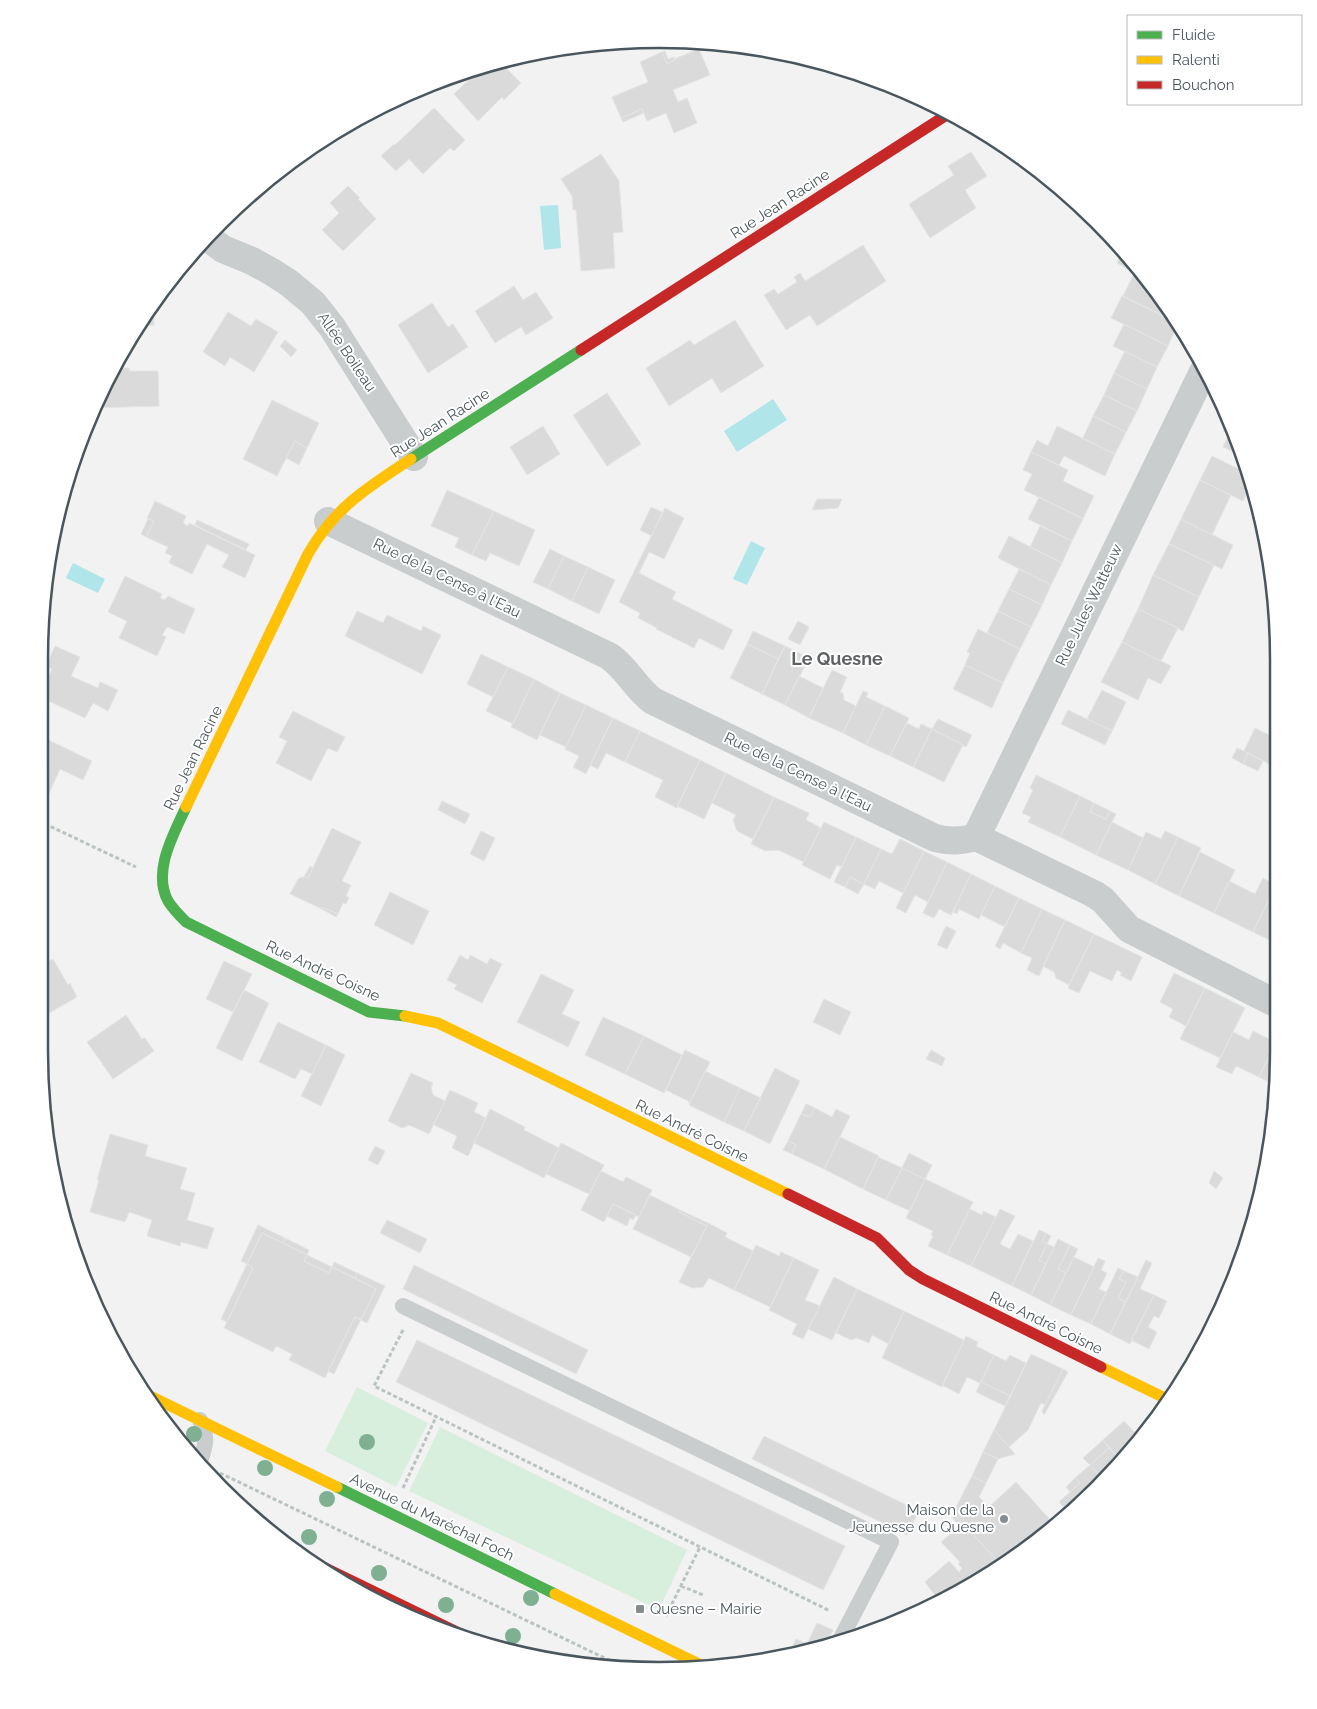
<svg xmlns="http://www.w3.org/2000/svg" width="1317" height="1709" font-family="Raleway,sans-serif">
	<rect width="100%" height="100%" fill="#f2f2f2"/>
	<path fill="#d8efde" d="M357 1387 428 1423 396 1487 325 1451Z
		M440 1427 687 1550 659 1610 409 1491Z"/>
	<path fill="#b0e5ea" d="M558 205 561 248 544 250 540 206Z
		M773 399 787 420 737 452 724 431Z
		M751 541 765 548 747 585 733 579Z
		M73 563 105 579 98 593 66 578Z"/>
	<path fill="#dadadb" stroke="#e3e4e4" d="M755 48 776 50V55H755Z
		M556 49 546 60 537 51H538Z
		M699 49 710 75 673 90 678 102 687 98 697 123 674 133 666 113 647 121 642 109 621 118 612 97 648 82 640 62 662 52 667 64 675 60 674 59Z
		M665 51 668 59 674 57 675 60 667 64 662 52Z
		M500 62 521 83 504 100 502 97 478 121 454 94 477 72 474 70Z
		M434 108 465 140 454 151 450 148 423 174 409 159 396 171 381 156 394 144 395 145Z
		M642 109 644 113 623 122 621 118Z
		M971 152 987 176 965 190 976 208 930 238 909 204 954 175 948 166Z
		M601 154 619 181 623 232 613 233 615 268 581 271 576 210H573L572 196 561 179Z
		M348 186 360 198 358 199 376 219 343 251 322 230 339 213 330 203Z
		M863 245 886 281 817 326 810 315 786 330 764 295 774 289 778 294 797 282 794 277 800 273 805 281Z
		M1122 251 1138 271 1137 274 1117 263Z
		M1135 272 1143 276 1174 314 1178 323 1123 296Z
		M514 286 523 300 536 292 553 318 526 335 521 327 495 343 475 311Z
		M1122 296 1178 323 1168 346 1111 318Z
		M156 299H158L159 311H154L153 303Z
		M153 303 154 325 139 326Z
		M432 303 448 327 453 324 468 347 428 373 398 325Z
		M228 312 251 326 256 319 278 332 254 372 230 357 225 366 203 352Z
		M735 320 764 366 721 393 712 378 669 406 646 368 690 340 694 345Z
		M1124 324 1168 346 1157 367 1113 346Z
		M285 340 297 350 291 357 280 346Z
		M1125 351 1157 367 1147 389 1114 373Z
		M114 368H129L130 371H158L159 406 93 408 103 384 110 373 114 372Z
		M1114 373 1147 389 1137 411 1104 395Z
		M607 393 641 444 607 466 573 415Z
		M1104 395 1137 411 1126 432 1093 416Z
		M272 400 319 423 307 448 295 441 277 476 243 459Z
		M1093 416 1126 432 1115 454 1083 438Z
		M1227 422 1244 457 1223 447 1229 434 1223 431Z
		M543 426 560 454 527 475 510 447Z
		M1057 426 1115 454 1105 476 1064 456 1059 465 1031 452 1037 440 1048 446Z
		M295 441 307 448 299 465 286 458Z
		M1031 452 1068 470 1063 481 1094 496 1083 519 1024 490 1032 474 1023 470Z
		M1212 456 1249 474 1251 484 1243 501 1200 480Z
		M1200 480 1231 495 1212 535 1181 519Z
		M447 490 494 511 472 555 455 547 459 538 431 526Z
		M1039 497 1083 519 1072 541 1028 519Z
		M817 499H842L838 508 812 510Z
		M155 501 186 516 183 523 188 526 189 523 255 555 245 578 222 567 229 555 207 544 192 574 169 563 172 556 165 553 168 547 146 537 154 521 147 518Z
		M651 507 662 512 652 536 640 530Z
		M665 508 684 518 664 559 649 552 639 573 676 592 672 599 733 630 723 650 699 638 694 648 656 629 657 628 638 618 640 613 619 602Z
		M494 511 535 530 519 566 490 553 486 561 472 555Z
		M148 519 154 521 146 537 141 534Z
		M1181 519 1233 545 1222 569 1169 544Z
		M197 520 249 544 246 550 195 525Z
		M1040 526 1072 541 1062 563 1030 547Z
		M1009 536 1062 563 1051 585 998 558Z
		M1169 544 1214 565 1199 597 1153 575Z
		M550 549 564 556 548 589 533 582Z
		M564 556 588 567 572 601 548 589Z
		M588 567 615 580 599 614 572 601Z
		M1019 569 1051 585 1042 605 1009 589Z
		M1153 575 1199 597 1183 631 1138 609Z
		M125 576 162 594 160 598 165 600 168 596 195 609 184 634 167 627 162 635 166 637 157 656 119 638 127 621 108 612Z
		M1009 589 1042 605 1031 627 998 611Z
		M1138 609 1178 628 1161 661 1122 642Z
		M357 611 383 623 387 615 421 631 423 626 441 635 422 674 345 636Z
		M998 611 1031 627 1020 649 987 633Z
		M798 621 809 627 800 645 788 639Z
		M978 629 1020 649 1003 683 965 665 970 653 967 652Z
		M753 631 785 646 778 659 747 644Z
		M1122 642 1171 666 1161 684 1148 678 1138 700 1101 682Z
		M747 644 778 659 762 694 730 678Z
		M55 646 80 657 71 676 98 688 100 682 118 690 108 711 93 703 85 718 40 697 52 669 46 666Z
		M785 646 809 658 785 705 762 694Z
		M481 654 508 667 493 697 467 684Z
		M965 665 1003 683 992 708 953 689Z
		M508 667 534 679 513 724 486 711Z
		M832 670 847 677 840 692 843 693 844 700 856 706 843 733 809 718Z
		M799 676 823 688 809 718 785 705Z
		M534 679 560 693 537 740 511 727Z
		M1102 690 1126 702 1112 731 1087 719Z
		M863 691 868 693 866 697 885 706 866 745 843 733Z
		M560 693 586 705 566 747 540 735Z
		M586 705 613 718 586 774 573 767 579 756 565 749Z
		M885 706 909 718 890 756 866 745Z
		M1068 710 1112 731 1105 745 1061 724Z
		M293 711 345 737 337 752 328 748 311 781 276 763 287 741 279 737Z
		M613 718 640 731 625 762 606 753 598 769 590 765Z
		M938 719 972 735 966 747 932 729Z
		M907 723 919 729 921 724 932 729 913 767 890 756Z
		M1255 728 1273 737V755L1269 764 1244 751Z
		M932 729 963 745 944 782 913 767Z
		M640 731 700 760 677 808 655 797 663 780 625 762Z
		M40 736 92 761 83 780 60 769 47 798 40 794Z
		M1237 748 1248 753 1243 764 1232 758Z
		M1248 753 1263 761 1258 771 1243 764Z
		M700 760 726 773 704 819 677 806Z
		M726 773 774 797 753 839 737 831 733 820 736 815 712 803Z
		M1036 775 1080 796 1060 837 1028 822 1031 817 1022 813 1033 790 1030 788Z
		M1080 796 1094 803 1090 812 1106 819 1110 811 1116 814 1096 855 1060 837Z
		M774 797 809 813 806 820 821 828 804 862 778 850 765 851 751 844Z
		M442 801 470 814 465 824 438 810Z
		M1094 803 1110 811 1106 819 1090 812Z
		M824 822 856 837 842 867 837 865 830 879 802 865Z
		M1112 822 1143 838 1128 870 1096 855Z
		M332 828 361 842 342 881 351 885 346 896 349 898 346 904 343 903 338 914 324 908H320L290 894 298 879 302 877 308 878Z
		M481 831 495 838 484 861 470 854Z
		M1165 831 1178 837 1155 884 1128 870 1146 832 1161 839Z
		M856 837 881 849 864 884 850 877 845 887 834 882Z
		M1178 837 1201 848 1179 896 1155 884Z
		M900 839 924 851 903 893 879 881 875 889 864 884 881 849 892 854Z
		M924 851 947 862 928 902 915 895 906 913 896 908Z
		M1200 852 1235 870 1214 913 1179 896Z
		M947 862 971 874 951 915 939 909 934 918 923 913Z
		M310 866 313 868 308 878 304 877Z
		M971 874 995 886 979 919 959 909 957 914 953 912Z
		M850 877 864 884 858 894 845 887Z
		M1263 878 1273 884V891L1253 932 1214 913 1229 881 1255 894Z
		M995 886 1019 898 1005 927 981 915Z
		M1273 891V942L1253 932Z
		M390 892 429 911 413 945 374 925Z
		M1019 898 1042 909 1021 953 1003 943 1000 949 995 946Z
		M320 908H324L338 914 336 917Z
		M1042 909 1065 920 1039 976 1027 970 1032 958 1021 953Z
		M1065 920 1094 934 1069 985 1056 978 1054 972 1043 966Z
		M946 926 956 931 947 949 937 945Z
		M1094 934 1142 957 1131 981 1120 975 1122 973 1117 970 1112 981 1090 971 1079 993 1068 988Z
		M460 955 468 960 470 955 487 964 490 958 502 964 482 1003 454 989 457 985 447 980Z
		M53 959 68 985 70 983 77 997 39 1019V967Z
		M224 961 252 974 233 1012 206 999Z
		M1174 973 1205 988 1186 1026 1169 1017 1173 1009 1160 1002Z
		M541 974 574 990 562 1014 580 1022 568 1047 517 1022Z
		M1205 988 1245 1008 1220 1058 1180 1039Z
		M244 990 269 1003 242 1061 216 1048Z
		M824 999 851 1012 840 1035 813 1022Z
		M126 1015 142 1039 145 1038 154 1051 113 1079 87 1042Z
		M603 1017 644 1036 625 1074 585 1055Z
		M278 1022 326 1045 312 1074 301 1069 295 1079 259 1062Z
		M1253 1031 1273 1041V1049L1259 1077 1236 1066 1232 1074 1216 1067 1233 1032 1249 1040Z
		M644 1036 682 1055 664 1093 625 1074Z
		M326 1045 345 1055 321 1106 301 1096Z
		M1273 1049V1084L1259 1077Z
		M685 1050 710 1062 690 1102 666 1090Z
		M931 1050 945 1058 942 1066 926 1059Z
		M775 1068 800 1081 770 1144 744 1131Z
		M705 1071 740 1088 724 1122 689 1105Z
		M411 1073 433 1083 431 1087 433 1095 445 1101 429 1134 409 1125 402 1128 388 1121Z
		M740 1088 761 1098 744 1131 724 1122Z
		M450 1090 478 1103 474 1112 486 1118 468 1156 452 1148 457 1136 434 1125Z
		M806 1104 815 1108 810 1117 801 1114Z
		M815 1108 832 1117 836 1109 850 1116 824 1169 792 1154 796 1145 788 1141 801 1114 810 1117Z
		M490 1109 525 1127 524 1130 559 1148 544 1178 474 1143Z
		M110 1134 148 1145 145 1156 187 1168 180 1189 195 1193 187 1220 214 1228 207 1249 181 1242 180 1246 147 1236 152 1220 129 1212 125 1222 90 1212 99 1180H97Z
		M840 1137 879 1156 863 1189 824 1169Z
		M788 1141 796 1145 792 1154 783 1150Z
		M561 1143 604 1165 589 1194 546 1174Z
		M375 1146 385 1151 378 1165 368 1160Z
		M909 1153 932 1165 925 1179 902 1168Z
		M878 1157 902 1168 886 1200 863 1189Z
		M902 1168 925 1179 910 1211 886 1200Z
		M601 1171 623 1182 626 1177 652 1190 639 1217 613 1204 604 1222 581 1210Z
		M1214 1171 1223 1178 1216 1189 1209 1183Z
		M925 1179 973 1202 947 1255 928 1246 933 1236 931 1235 933 1231 906 1218Z
		M650 1195 680 1210 679 1212 707 1226 691 1257 633 1229Z
		M613 1204 636 1215 633 1220 630 1218 627 1226 607 1216Z
		M970 1209 982 1215 983 1211 996 1217 971 1266 947 1255Z
		M1000 1209 1015 1216 1000 1244 1010 1249 1018 1234 1033 1241 1012 1286 971 1266Z
		M680 1210 708 1223 707 1226 679 1212Z
		M387 1220 427 1239 420 1253 380 1233Z
		M708 1223 727 1233 725 1237 753 1251 734 1290 709 1278 703 1287 692 1288 679 1282Z
		M258 1225 285 1238 283 1243 262 1233 247 1264 241 1261Z
		M1039 1230 1046 1233 1042 1241 1047 1244 1039 1260 1046 1264 1031 1295 1012 1286Z
		M262 1233 307 1255 304 1261 329 1273 332 1267 376 1289 361 1320 355 1317 325 1378 289 1360 292 1354 276 1346 273 1352 224 1328 253 1268 247 1264Z
		M1046 1233 1051 1236 1047 1244 1042 1241Z
		M285 1238 309 1250 307 1255 283 1243Z
		M1058 1239 1070 1245 1058 1269 1066 1273 1050 1305 1031 1295Z
		M1047 1244 1054 1247 1046 1264 1039 1260Z
		M756 1245 779 1256 781 1252 794 1258 770 1307 734 1290Z
		M1070 1245 1078 1249 1066 1273 1058 1269Z
		M307 1255 332 1267 329 1273 304 1261Z
		M1074 1257 1094 1267 1071 1315 1050 1305Z
		M794 1258 819 1270 805 1300 820 1306 803 1339 792 1334 797 1324 769 1310Z
		M1098 1258 1105 1261 1101 1270 1107 1273 1099 1289 1106 1292 1091 1324 1071 1315Z
		M1146 1260 1152 1263 1140 1289 1154 1295 1130 1344 1110 1334Z
		M334 1262 357 1273 355 1278 332 1267Z
		M247 1264 253 1268 227 1322 221 1319Z
		M414 1265 588 1350 576 1374 403 1289Z
		M1118 1268 1124 1271 1119 1279 1126 1282 1118 1298 1126 1302 1110 1334 1091 1324Z
		M1124 1271 1138 1277 1126 1302 1118 1298 1126 1282 1119 1279Z
		M357 1273 385 1286 367 1323 361 1320 376 1289 355 1278Z
		M834 1277 857 1289 832 1340 808 1329Z
		M857 1289 904 1311 889 1344 872 1335 869 1343 857 1338 851 1340 836 1333Z
		M1154 1295 1167 1301 1159 1318 1154 1316 1148 1327 1157 1332 1149 1349 1131 1340Z
		M904 1311 964 1340 942 1387 882 1358Z
		M355 1317 361 1319 334 1374 328 1371Z
		M966 1336 978 1342 976 1346 994 1355 980 1383 967 1377 959 1394 942 1385Z
		M417 1340 845 1546 823 1590 396 1382Z
		M1031 1354 1063 1369 1045 1405 1041 1403 1028 1430 1009 1447 994 1430Z
		M994 1355 1006 1361 1010 1355 1026 1363 1010 1396 981 1382Z
		M1063 1369 1068 1372 1044 1415 1042 1411Z
		M981 1382 1010 1396 1005 1406 976 1392Z
		M1124 1421 1139 1437 1120 1460 1103 1440Z
		M994 1430 1009 1447 1015 1454 998 1459 983 1452Z
		M764 1436 919 1511 907 1535 752 1459Z
		M1103 1440 1109 1448 1090 1465 1083 1458Z
		M1109 1448 1120 1460 1104 1480 1090 1465Z
		M983 1452 998 1459 986 1483 972 1476Z
		M1090 1465 1104 1480 1097 1489 1068 1512 1059 1502 1080 1483 1075 1478Z
		M972 1476 986 1483 979 1497 989 1507 1016 1482 1054 1524 1002 1566 953 1513Z
		M1075 1478 1080 1483 1070 1492 1066 1487Z
		M953 1513 1002 1566 937 1598 925 1582 949 1561 959 1572 962 1568 958 1564 960 1562 941 1542 960 1526 953 1519Z
		M817 1623 833 1630 825 1646 816 1649 807 1644Z
		M796 1639 807 1644 816 1649 787 1656Z"/>
	<g fill="none" stroke-linecap="round" stroke-linejoin="round">
		<path stroke="#b9c4bf" stroke-width="3" stroke-dasharray="4 2.5" stroke-linecap="butt" d="M39 821 136 867
			M403 1330 374 1386 830 1611
			M220 1473 619 1665
			M403 1488 436 1417
			M681 1586 703 1595
			M666 1616 700 1547"/>
		<path stroke="#cacdcd" stroke-width="16" d="M403 1306 891 1542 839 1642
			M200 1420C208 1438 206 1444 200 1462"/>
		<path stroke="#cacdcd" stroke-width="28" d="M208 238 223 249 252 261 272 272 289 283 313 303 332 327 414 457
			M328 521 609 656C627 668 635 688 653 701L935 838C950 842 961 841 976 837L1094 894 1103 900 1129 929 1273 1002
			M976 837 1203 372"/>
		<path stroke="#4caf50" stroke-width="11" d="M411 459 581 350
			M186 807C174 834 152 871 168 901 173 909 179 915 186 922L369 1012 405 1016
			M337 1487 555 1594"/>
		<path stroke="#ffc107" stroke-width="11" d="M186 807 308 554C335 507 367 488 411 459
			M405 1016 438 1023 788 1194
			M1101 1367 1169 1400
			M148 1395 337 1487
			M555 1594 703 1666"/>
		<path stroke="#c62828" stroke-width="11" d="M581 350 948 114
			M788 1194 877 1238 909 1270 923 1279 1101 1367
			M319 1565 461 1634"/>
	</g>
	<g fill="#7eb091">
		<circle cx="194" cy="1434" r="8"/>
		<circle cx="367" cy="1442" r="8"/>
		<circle cx="265" cy="1468" r="8"/>
		<circle cx="327" cy="1499" r="8"/>
		<circle cx="309" cy="1537" r="8"/>
		<circle cx="379" cy="1573" r="8"/>
		<circle cx="531" cy="1598" r="8"/>
		<circle cx="446" cy="1605" r="8"/>
		<circle cx="513" cy="1636" r="8"/>
	</g>
	<g fill="#858d91" stroke="#fff" stroke-width="2">
		<circle cx="1004" cy="1519" r="5"/>
		<rect x="635" y="1604" width="10" height="10" rx="2.5"/>
	</g>
	<g text-anchor="middle" stroke-width="4" stroke-linejoin="round" paint-order="stroke">
		<g font-size="15" fill="#4a565d" stroke="#fff">
			<text transform="translate(780 204) rotate(-33)" y="5">Rue Jean Racine</text>
			<text transform="translate(347 352) rotate(56)" y="5">Allée Boileau</text>
			<text transform="translate(440 423) rotate(-33)" y="5">Rue Jean Racine</text>
			<text transform="translate(447 578) rotate(26)" y="5">Rue de la Cense à l'Eau</text>
			<text transform="translate(1089 605) rotate(-64)" y="5">Rue Jules Watteuw</text>
			<text transform="translate(193 758) rotate(-64)" y="5">Rue Jean Racine</text>
			<text transform="translate(798 772) rotate(26)" y="5">Rue de la Cense à l'Eau</text>
			<text transform="translate(323 971) rotate(25)" y="5">Rue André Coisne</text>
			<text transform="translate(692 1131) rotate(26)" y="5">Rue André Coisne</text>
			<text transform="translate(1046 1323) rotate(26)" y="5">Rue André Coisne</text>
			<text transform="translate(432 1517) rotate(26)" y="5">Avenue du Maréchal Foch</text>
		</g>
		<g font-size="15" fill="#4a565d" stroke="#fff" text-anchor="end">
			<text x="994" y="1515">Maison de la<tspan x="994" dy="17">Jeunesse du Quesne</tspan></text>
			<text x="650" y="1614" text-anchor="start">Quesne – Mairie</text>
		</g>
		<g font-size="18" font-weight="bold" fill="#5e6265" stroke="#fff">
			<text x="837" y="665">Le Quesne</text>
		</g>
	</g>
	<path d="M0 0H1317V1709H0ZM659 48H659A611 611 0 0 1 1270 659V1051A611 611 0 0 1 659 1662H659A611 611 0 0 1 48 1051V659A611 611 0 0 1 659 48Z" fill="#fff" fill-rule="evenodd"/>
	<path fill="none" stroke="#4a565d" stroke-width="2.5" d="M659 48H659A611 611 0 0 1 1270 659V1051A611 611 0 0 1 659 1662H659A611 611 0 0 1 48 1051V659A611 611 0 0 1 659 48Z"/>
	<rect x="1127" y="15" width="175" height="90" fill="#ffffff" stroke="#b7bbbe"/>
	<rect x="1137" y="31" width="25" height="8" fill="#4caf50" stroke="#b7bbbe"/>
	<text x="1172" y="40" font-size="15" fill="#4a565d">Fluide</text>
	<rect x="1137" y="56" width="25" height="8" fill="#ffc107" stroke="#b7bbbe"/>
	<text x="1172" y="65" font-size="15" fill="#4a565d">Ralenti</text>
	<rect x="1137" y="81" width="25" height="8" fill="#c62828" stroke="#b7bbbe"/>
	<text x="1172" y="90" font-size="15" fill="#4a565d">Bouchon</text>
</svg>
